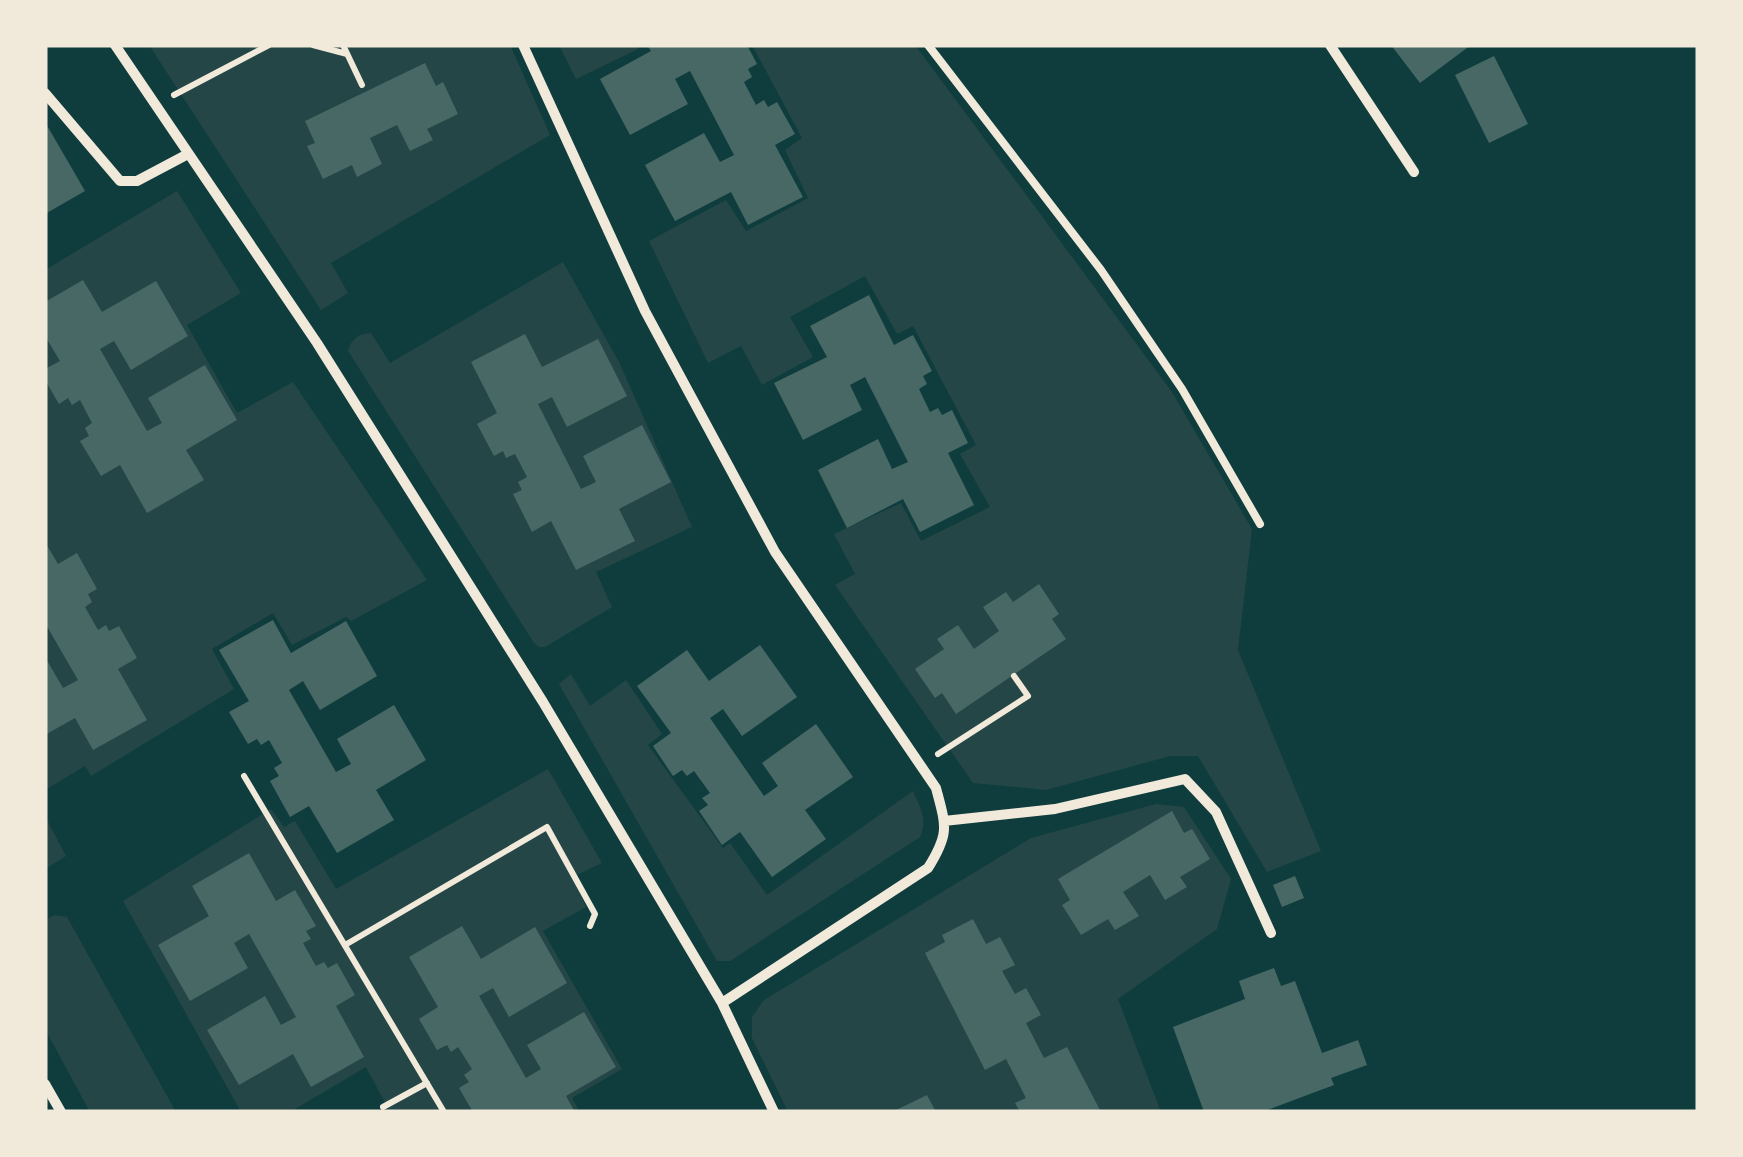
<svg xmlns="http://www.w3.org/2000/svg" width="1743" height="1157" font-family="Commissioner,sans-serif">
	<rect width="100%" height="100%" fill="#0f3d3e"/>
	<path fill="#244646" d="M149 45H510L550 135 331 263 348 293 321 310Z
		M559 45H636L638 49 576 79Z
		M752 45H915L1172 392 1252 529 1238 650 1321 851 1267 872 1198 756H1170L1046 790 973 783 835 585 855 574 834 534 901 503 921 541 990 507 960 454 976 445 913 326 897 334 865 276 790 317 813 357 762 385 741 346 708 363 649 241 726 200 746 231 808 198 785 150 802 138Z
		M177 191 241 293 187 325 237 413 293 382 427 580 351 621 346 617 292 645 273 613 212 649 234 689 91 776 85 766 45 790V270Z
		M563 262 619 362 692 527 596 572 612 607 545 647H539L534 643 348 351C352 338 358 334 371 333L390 363Z
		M571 674 590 706 626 680 662 734 648 745 723 848 730 843 767 895 913 791C920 807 928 820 920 837L730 961H717L559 684Z
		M548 769 602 863 572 877 586 907 543 931 622 1069 572 1098 580 1112H390L366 1067 290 1112H241L123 901 271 809 284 827 295 821 336 889Z
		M1156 804 1184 807 1231 879 1217 929 1118 999 1161 1112H788L752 1038V1017L764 1000 1031 838Z
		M45 816 66 856 45 869Z
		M55 915 67 917 176 1112H90L45 1029V920Z"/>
	<path fill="#486865" d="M647 45H747L757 64 748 69 752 77 744 82 756 105 764 100 768 107 777 102 795 134 775 145 803 197 748 225 731 192 675 221 645 165 704 133 720 162 734 155 690 71 675 79 688 104 630 135 600 79 651 51Z
		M1391 45H1471L1420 83Z
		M1494 56 1528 124 1489 143 1455 75Z
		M425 63 436 86 443 82 458 114 427 129 433 140 410 151 397 125 370 138 382 164 357 177 352 165 323 179 307 146 315 143 305 121Z
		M45 122 85 191 45 214Z
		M83 280 102 312 156 281 188 336 131 370 114 341 100 349 147 431 162 423 148 398 205 365 237 420 186 450 204 480 147 513 120 465 101 476 80 441 89 436 85 428 92 423 80 400 72 405 68 398 59 404 45 380V369L60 361 45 336V302Z
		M869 295 894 345 913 335 932 371 923 376 927 384 919 389 930 412 938 408 942 415 952 410 968 443 948 453 974 505 920 532 903 499 847 528 818 470 878 439 892 469 908 462 865 377 850 385 862 410 803 440 774 383 827 357 810 326Z
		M525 334 542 367 598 339 627 396 567 427 552 397 538 404 581 489 596 482 583 456 642 425 671 482 619 509 635 541 576 570 551 521 532 532 513 494 522 490 518 482 527 477 515 454 506 458 503 451 494 456 477 424 497 413 471 362Z
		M45 542 58 564 77 553 97 589 88 594 92 602 85 607 98 630 106 625 109 631 119 626 137 658 118 669 147 720 93 750 75 718 45 735V657L63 688 78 680 45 623Z
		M1039 584 1059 614 1052 619 1066 639 956 714 942 693 935 698 915 669 944 649 937 639 958 625 974 649 999 631 983 607 1006 592 1013 602Z
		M273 620 291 653 346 621 377 676 320 710 303 681 289 690 336 772 351 764 337 739 394 705 426 760 376 790 394 820 337 853 309 806 290 817 270 781 279 776 274 768 282 763 269 740 261 745 257 739 248 744 229 712 249 701 219 650Z
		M760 645 797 697 742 736 723 709 710 718 764 796 778 786 762 763 816 724 853 777 805 810 826 839 772 877 740 832 722 845 699 811 708 805 702 798 710 793 694 771 687 776 682 770 673 776 653 746 671 733 637 686 687 650 709 681Z
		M1172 811 1184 833 1192 829 1210 859 1180 877 1187 887 1165 900 1150 875 1123 892 1139 916 1115 930 1108 919 1081 935 1062 905 1070 900 1058 879Z
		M249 853 276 901 295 890 316 926 306 931 311 939 303 943 316 966 324 962 328 968 337 963 355 995 336 1006 364 1057 311 1087 293 1054 239 1085 207 1030 265 996 281 1025 296 1017 249 934 234 943 248 968 190 1001 158 945 209 916 192 886Z
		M1295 876 1304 898 1282 907 1273 885Z
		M973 919 986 944 1000 937 1015 965 1002 971 1015 994 1026 988 1041 1015 1026 1023 1044 1058 1067 1047 1101 1112H1020L1015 1103 1026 1098 1006 1059 985 1070 925 953 945 942 942 935Z
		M462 926 481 959 535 927 567 983 509 1017 493 988 479 996 526 1078 541 1069 527 1045 584 1012 616 1067 566 1096 575 1112H473L459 1088 469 1082 464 1075 472 1069 458 1047 451 1052 447 1045 437 1050 419 1019 438 1007 409 957Z
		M1274 968 1281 986 1295 981 1322 1053 1358 1040 1367 1065 1331 1078 1334 1085 1262 1112H1204L1173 1027 1245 999 1239 981Z
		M927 1095 936 1112H892Z"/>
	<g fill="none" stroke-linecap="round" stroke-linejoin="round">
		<path stroke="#f1e9da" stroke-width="6" d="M313 45 347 54
			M343 45 362 85
			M174 95 269 45
			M938 754 1028 696 1014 676
			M244 776 444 1112
			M345 945 547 827 595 914 590 926
			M383 1107 427 1083"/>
		<path stroke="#f1e9da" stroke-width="8" d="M928 45 1101 270 1182 389 1260 524"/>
		<path stroke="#f1e9da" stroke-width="10" d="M115 45 317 343 543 702 722 1003 774 1112
			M523 45 645 311 775 552 936 788C946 826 950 833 928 868L722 1003
			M1330 45 1414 172
			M45 93 120 181H137L188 154
			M944 821 1055 809 1185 779 1216 812 1271 933
			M45 1084 61 1112"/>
	</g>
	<rect width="1743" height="1157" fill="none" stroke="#f1e9da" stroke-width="95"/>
</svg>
